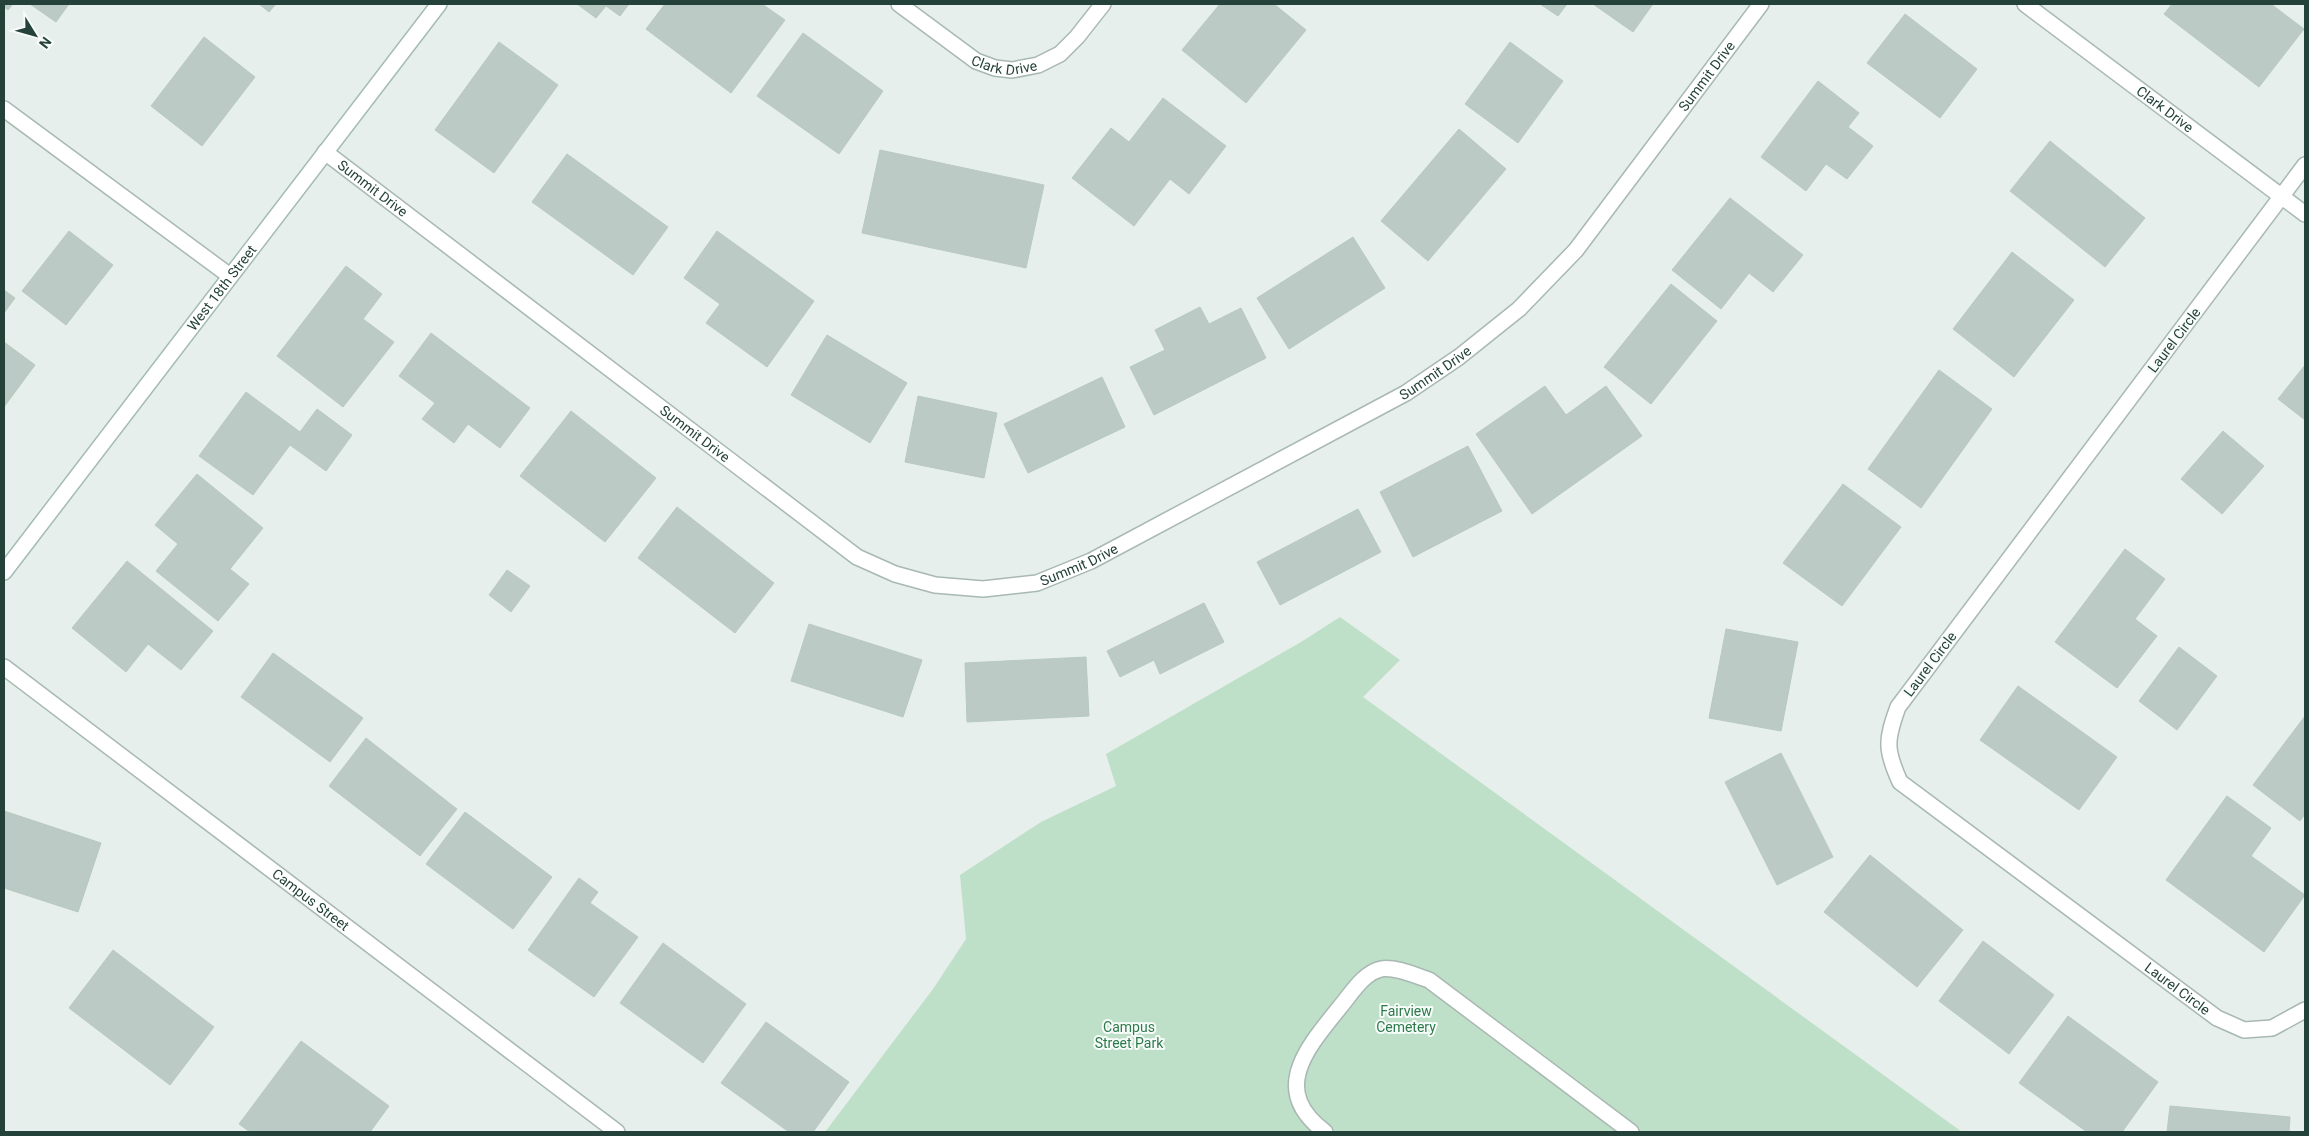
<svg xmlns="http://www.w3.org/2000/svg" width="2309" height="1136" font-family="Roboto,sans-serif">
	<rect width="100%" height="100%" fill="#e6efeb"/>
	<path fill="#bfe0c8" d="M1340 617 1400 660 1363 697 1962 1132H825L933 989 966 939 960 875 1041 822 1116 786 1106 754 1301 642Z"/>
	<path fill="#bbcac4" stroke="#b8c9c2" d="M4 4H13L8 10 4 7Z
		M30 4H69L56 22Z
		M259 4H276L269 12Z
		M577 4H629L620 16 606 6 596 18Z
		M665 4H762L785 20 731 93 646 29Z
		M1220 4H1274L1306 30 1246 103 1182 50Z
		M1540 4H1567L1558 16Z
		M1593 4H1653L1633 32Z
		M2172 4H2271L2304 29 2259 87 2164 14Z
		M1905 14 1977 69 1940 118 1867 63Z
		M803 33 883 91 839 154 757 96Z
		M204 37 255 77 202 146 151 106Z
		M499 42 558 85 494 173 435 130Z
		M1510 42 1563 81 1518 143 1465 104Z
		M1818 81 1859 113 1848 127 1873 146 1847 179 1826 164 1806 191 1761 157Z
		M1163 98 1226 146 1189 194 1170 179 1134 226 1072 178 1111 128 1129 142Z
		M1459 129 1506 169 1428 261 1381 221Z
		M2050 141 2145 218 2105 267 2010 191Z
		M880 150 1044 185 1026 268 862 233Z
		M567 154 668 227 633 275 532 202Z
		M1730 198 1803 255 1773 292 1749 273 1721 309 1672 270Z
		M69 231 113 265 66 325 22 291Z
		M717 231 814 301 767 367 706 323 720 304 684 278Z
		M1353 237 1385 288 1289 349 1257 298Z
		M2012 252 2074 300 2014 377 1953 329Z
		M346 266 382 294 363 319 394 342 343 407 277 356Z
		M1671 284 1717 321 1651 404 1604 367Z
		M4 290 15 298 4 313Z
		M1200 307 1209 324 1241 308 1266 358 1154 415 1130 367 1165 350 1155 330Z
		M431 333 530 408 500 448 468 424 454 443 422 419 435 403 399 376Z
		M827 335 907 383 870 443 791 395Z
		M4 342 35 365 4 407Z
		M2305 365V420L2278 399Z
		M1939 370 1992 409 1921 508 1868 469Z
		M1102 377 1125 427 1028 473 1004 424Z
		M1545 386 1566 415 1606 386 1642 436 1532 514 1476 434Z
		M246 392 300 432 317 409 352 435 326 471 290 445 253 495 199 456Z
		M918 396 997 413 984 478 905 462Z
		M571 411 656 478 605 542 520 476Z
		M2223 431 2264 466 2222 514 2181 479Z
		M1468 446 1502 511 1413 557 1380 492Z
		M197 474 263 528 230 569 249 584 218 621 156 571 178 544 155 525Z
		M1843 484 1901 527 1842 606 1783 563Z
		M677 507 774 583 735 633 638 558Z
		M1358 509 1381 552 1280 605 1257 562Z
		M2125 549 2165 579 2135 619 2157 636 2117 688 2055 642Z
		M127 561 213 631 181 670 148 644 126 672 72 628Z
		M507 570 530 586 511 612 489 595Z
		M1204 603 1224 642 1160 674 1154 660 1120 677 1107 651Z
		M809 624 922 660 903 717 791 681Z
		M1726 629 1798 642 1781 731 1709 718Z
		M2179 647 2217 676 2177 730 2139 701Z
		M273 653 363 718 330 762 241 697Z
		M1086 657 1089 716 967 722 965 663Z
		M2018 686 2117 757 2079 810 1980 740Z
		M2305 716V814L2300 821 2253 785Z
		M366 738 457 809 420 856 329 786Z
		M1781 753 1833 857 1777 885 1725 782Z
		M2227 796 2271 828 2251 856 2305 895 2264 952 2166 880Z
		M4 811 101 843 78 912 4 888Z
		M465 812 552 877 513 929 426 864Z
		M1870 855 1963 930 1917 987 1824 912Z
		M579 878 598 892 590 903 638 937 594 997 528 950Z
		M1983 941 2054 995 2009 1054 1939 1001Z
		M663 943 746 1004 703 1063 620 1003Z
		M113 950 214 1027 170 1085 69 1008Z
		M2068 1016 2158 1082 2122 1132H2087L2019 1083Z
		M766 1022 849 1082 813 1132H789L721 1083Z
		M301 1041 389 1106 370 1132H250L239 1124Z
		M2170 1106 2290 1117 2289 1132H2167Z"/>
	<g fill="none" stroke-linecap="round" stroke-linejoin="round">
		<defs>
			<path id="service" d="M1325 1132C1269 1090 1307 1048 1340 1007 1351 994 1363 973 1381 969 1394 966 1417 976 1429 980L1631 1132"/>
			<g id="minor">
				<path id="s1" d="M899 4 976 61 995 68 1012 70 1038 65 1060 54 1077 37 1103 4"/>
				<path id="s2" d="M2025 4 2305 214"/>
				<path d="M4 109 230 276"/>
				<path id="s3" d="M325 152 857 557 895 574 935 585 983 589 1037 583 1091 561 1406 393 1459 357 1519 309 1576 250 1761 4"/>
				<path id="s4" d="M2305 165 1898 707C1886 740 1885 749 1900 782L2217 1018 2244 1030 2272 1028 2305 1010"/>
				<path id="s5" d="M4 667 617 1132"/>
			</g>
			<g id="secondary">
				<path id="s6" d="M4 572 439 4"/>
			</g>
		</defs>
		<use href="#service" stroke="#a8b8b2" stroke-width="18"/>
		<use href="#minor" stroke="#a8b8b2" stroke-width="18"/>
		<use href="#secondary" stroke="#a4bbb3" stroke-width="18"/>
		<use href="#service" stroke="#fff" stroke-width="15"/>
		<use href="#minor" stroke="#fff" stroke-width="15"/>
		<use href="#secondary" stroke="#fff" stroke-width="15"/>
	</g>
	<g text-anchor="middle" stroke-width="4" stroke-linejoin="round" paint-order="stroke">
		<g font-size="14" fill="#24423a" stroke="#f7fbf9">
			<text dy="5" stroke="none"><textPath href="#s1" startOffset="125">Clark Drive</textPath></text>
			<text dy="5" stroke="none"><textPath href="#s3" startOffset="1710">Summit Drive</textPath></text>
			<text dy="5" stroke="none"><textPath href="#s2" startOffset="175">Clark Drive</textPath></text>
			<text dy="5" stroke="none"><textPath href="#s3" startOffset="60">Summit Drive</textPath></text>
			<text dy="5" stroke="none"><textPath href="#s6" startOffset="358">West 18th Street</textPath></text>
			<text transform="translate(2174 340) rotate(-53)" y="5">Laurel Circle</text>
			<text dy="5" stroke="none"><textPath href="#s3" startOffset="1305">Summit Drive</textPath></text>
			<text dy="5" stroke="none"><textPath href="#s3" startOffset="465">Summit Drive</textPath></text>
			<text dy="5" stroke="none"><textPath href="#s3" startOffset="900">Summit Drive</textPath></text>
			<text transform="translate(1930 664) rotate(-53)" y="5">Laurel Circle</text>
			<text dy="5" stroke="none"><textPath href="#s5" startOffset="385">Campus Street</textPath></text>
			<text dy="5" stroke="none"><textPath href="#s4" startOffset="1102">Laurel Circle</textPath></text>
		</g>
		<g font-size="14" fill="#2d7a4b" stroke="#f7fbf9">
			<text x="1406" y="1016">Fairview<tspan x="1406" dy="16">Cemetery</tspan></text>
			<text x="1129" y="1032">Campus<tspan x="1129" dy="16">Street Park</tspan></text>
		</g>
	</g>
	<rect width="2309" height="1136" fill="none" stroke="#24423a" stroke-width="10"/>
	<g transform="translate(35 35) rotate(127)" stroke="#f7fbf9" stroke-width="4" paint-order="stroke">
	<path d="M0-4L9 19L0 12L-9 19Z" fill="#24423a"/>
	<text y="-8" font-size="14" font-weight="bold" text-anchor="middle" fill="#24423a">N</text>
	</g>
</svg>
